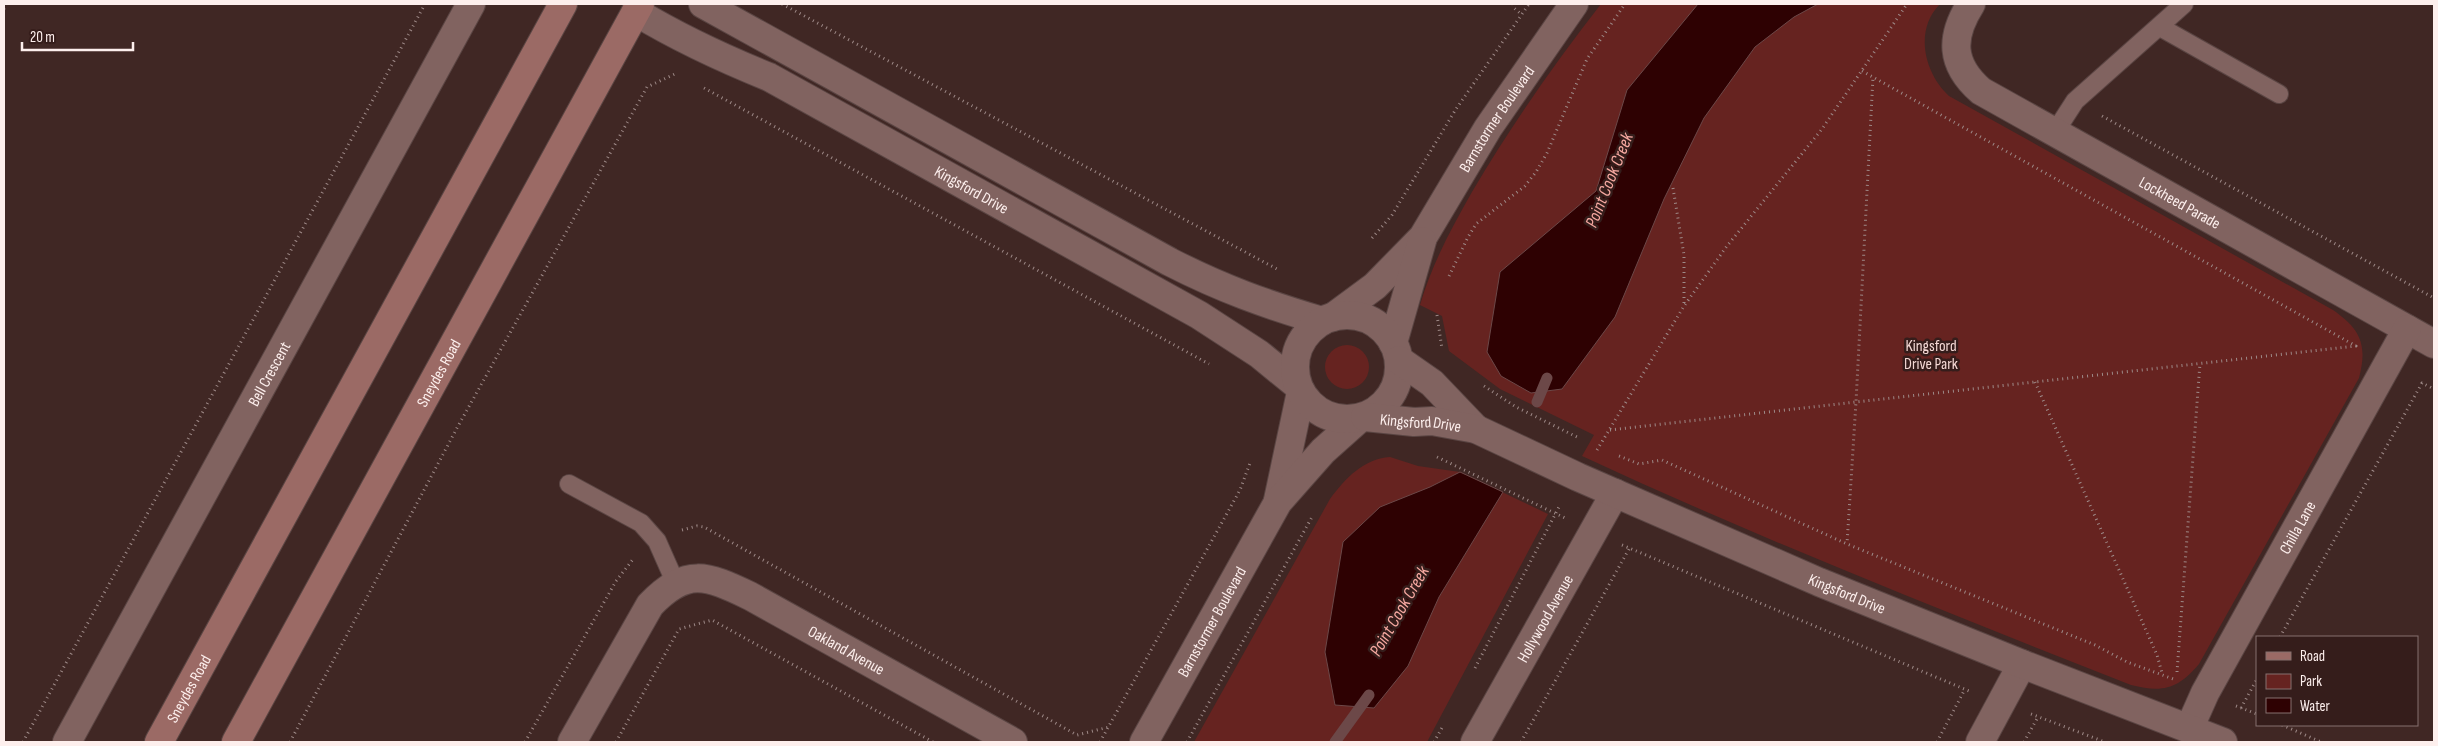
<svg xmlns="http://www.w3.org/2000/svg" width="2438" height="746" font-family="'Sofia Sans Condensed',sans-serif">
	<rect width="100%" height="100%" fill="#402724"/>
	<path fill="#662320" d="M1601 4H1940C1914 30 1924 73 1949 96L2333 310C2360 329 2368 344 2359 378L2199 664C2178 689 2163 693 2131 685 1946 612 1763 540 1582 456L1594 435 1500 389 1449 351 1442 316 1420 305C1432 264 1451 229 1472 192 1511 126 1554 64 1601 4Z
		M1325 367a22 22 0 1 1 44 0a22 22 0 1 1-44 0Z
		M1390 457 1418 466 1460 472 1548 514 1427 742H1194L1330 499C1346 478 1363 459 1390 457Z"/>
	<path fill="#2e0102" stroke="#6c4848" d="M1698 4H1818L1794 17 1755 47 1704 118 1664 199 1615 317 1562 389 1531 393 1501 376 1487 352 1500 272 1596 191 1627 90Z
		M1460 472 1503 492 1439 597 1408 666 1374 708 1335 705 1325 652 1343 542 1380 507 1430 487Z"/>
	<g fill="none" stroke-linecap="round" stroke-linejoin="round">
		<path stroke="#6c4848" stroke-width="11" d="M1537 402 1547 378
			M1335 742 1369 695"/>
		<defs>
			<path id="service" d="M2160 27 2279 94
				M2055 132 2075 101 2184 4
				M569 484 641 523 657 541 676 584"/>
			<g id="minor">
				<path id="s1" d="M1971 4C1950 37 1950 64 1981 91L2434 344"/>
				<path id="s2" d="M1333 317 1375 286 1423 237 1488 128 1574 4"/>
				<path d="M1393 343 1422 241"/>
				<path d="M1278 500 1301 392"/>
				<path id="s3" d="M2189 729 2205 693 2407 329"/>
				<path id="s4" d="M67 742 471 4"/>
				<path id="s5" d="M572 742 650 605C687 567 706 575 750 596L1013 742"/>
				<path id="s6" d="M1144 742 1278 502 1323 451 1360 418"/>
				<path id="s7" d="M1475 742 1615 493"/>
				<path d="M1980 742 2022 664"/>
			</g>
			<g id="tertiary">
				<path d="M703 4 1170 262C1223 289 1265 304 1322 321"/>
				<path id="s8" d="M636 12C679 38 722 58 769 77L1199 315 1259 354 1297 385"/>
				<circle cx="1347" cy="367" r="52"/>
				<path d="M1399 360 1432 383 1476 429"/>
				<path id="s9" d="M1365 417 1414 422 1432 421 1476 429 1578 477 1819 582 2022 664 2223 742"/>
			</g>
			<g id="secondary">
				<path id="s10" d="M159 742 563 4"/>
				<path id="s11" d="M236 742 640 4"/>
			</g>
		</defs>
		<use href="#service" stroke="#5a4543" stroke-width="20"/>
		<use href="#minor" stroke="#5a4543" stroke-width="30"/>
		<use href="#tertiary" stroke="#5a4543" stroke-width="30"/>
		<use href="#secondary" stroke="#5a4543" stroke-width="30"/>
		<path stroke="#9e8a88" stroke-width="3" stroke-dasharray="1 4" stroke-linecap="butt" d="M782 4 1277 269
			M1513 4 1514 8 1521 14
			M4 9 6 4
			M1862 71 2356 346 1856 402 1873 77
			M704 88 1209 364
			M2102 116 2434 298
			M1673 188 1684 255V306
			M1372 238 1392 215 1456 109 1529 4
			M1449 276 1468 237 1476 224 1525 186 1536 172 1547 153 1587 59 1625 4
			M1437 315 1442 349
			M2035 382 2157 655 2162 673
			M1484 386 1516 407 1577 437
			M1610 430 1856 402 1847 544
			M1597 450 1684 306 1727 246 1822 129 1907 4
			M1619 456 1639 464 1662 460 1847 544 2095 645 2127 662 2176 680
			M1437 457 1565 518
			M682 530 697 526 704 527 1077 735 1109 727
			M1622 545 1969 691
			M2280 637 2422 383 2434 389
			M1475 668 1560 505
			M2177 672 2200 363
			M2236 706 2257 714
			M2241 708 2257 679
			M2031 714 2105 742
			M2282 725 2321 742
			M23 742 425 4
			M290 742 457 428 647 87 677 73
			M525 742 616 581 634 558
			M616 742 679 629 712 620 933 742
			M1100 742 1240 490 1250 463
			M1187 742 1312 517
			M1434 742 1443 726
			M1521 742 1629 549
			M1937 742 1965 689
			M2024 742 2038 717"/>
		<use href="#service" stroke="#816360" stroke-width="18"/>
		<use href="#minor" stroke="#816360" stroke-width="28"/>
		<use href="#tertiary" stroke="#816360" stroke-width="28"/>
		<use href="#secondary" stroke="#9b6a65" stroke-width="28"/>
	</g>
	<g text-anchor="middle" stroke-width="5" stroke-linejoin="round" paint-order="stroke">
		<g font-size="16" fill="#fdefed" stroke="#351d1b">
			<text dy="6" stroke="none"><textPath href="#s2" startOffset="260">Barnstormer Boulevard</textPath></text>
			<text dy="6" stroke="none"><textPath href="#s8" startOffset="380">Kingsford Drive</textPath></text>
			<text dy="6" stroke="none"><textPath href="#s1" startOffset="326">Lockheed Parade</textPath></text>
			<text dy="6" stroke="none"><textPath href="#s4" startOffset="420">Bell Crescent</textPath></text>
			<text dy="6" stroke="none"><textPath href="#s11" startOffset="421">Sneydes Road</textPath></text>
			<text dy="6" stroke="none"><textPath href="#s9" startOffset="56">Kingsford Drive</textPath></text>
			<text dy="6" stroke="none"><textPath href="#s3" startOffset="229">Chilla Lane</textPath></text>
			<text dy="6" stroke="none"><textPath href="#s9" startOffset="518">Kingsford Drive</textPath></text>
			<text dy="6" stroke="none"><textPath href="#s7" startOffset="142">Hollywood Avenue</textPath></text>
			<text dy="6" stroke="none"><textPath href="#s6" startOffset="138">Barnstormer Boulevard</textPath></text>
			<text dy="6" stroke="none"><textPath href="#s5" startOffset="380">Oakland Avenue</textPath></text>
			<text dy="6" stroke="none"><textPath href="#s10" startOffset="61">Sneydes Road</textPath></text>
		</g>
		<g font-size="16" fill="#f5d9d5" stroke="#351d1b">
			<text x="1931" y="351">Kingsford<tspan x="1931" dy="18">Drive Park</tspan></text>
		</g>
		<g font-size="18" font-style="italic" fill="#f7a9a1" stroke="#351d1b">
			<text transform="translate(1609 180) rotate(-68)" y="6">Point Cook Creek</text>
			<text transform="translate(1399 611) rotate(-60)" y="6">Point Cook Creek</text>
		</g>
	</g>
	<rect width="2438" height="746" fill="none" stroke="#fdefed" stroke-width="10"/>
	<rect x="2256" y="636" width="162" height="90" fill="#351d1b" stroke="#85716f"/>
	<rect x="2266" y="652" width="25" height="8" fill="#9b6a65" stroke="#85716f"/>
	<text x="2300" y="661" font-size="15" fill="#fdefed">Road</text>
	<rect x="2266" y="674" width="25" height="15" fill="#662320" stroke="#85716f"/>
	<text x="2300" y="686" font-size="15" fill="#fdefed">Park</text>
	<rect x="2266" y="698" width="25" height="15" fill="#2e0102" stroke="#85716f"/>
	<text x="2300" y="711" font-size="15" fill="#fdefed">Water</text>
	<path d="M22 42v8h111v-8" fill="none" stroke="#fdefed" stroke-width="2.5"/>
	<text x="30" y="42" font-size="15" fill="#fdefed" stroke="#351d1b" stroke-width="4" paint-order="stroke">20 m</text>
</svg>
